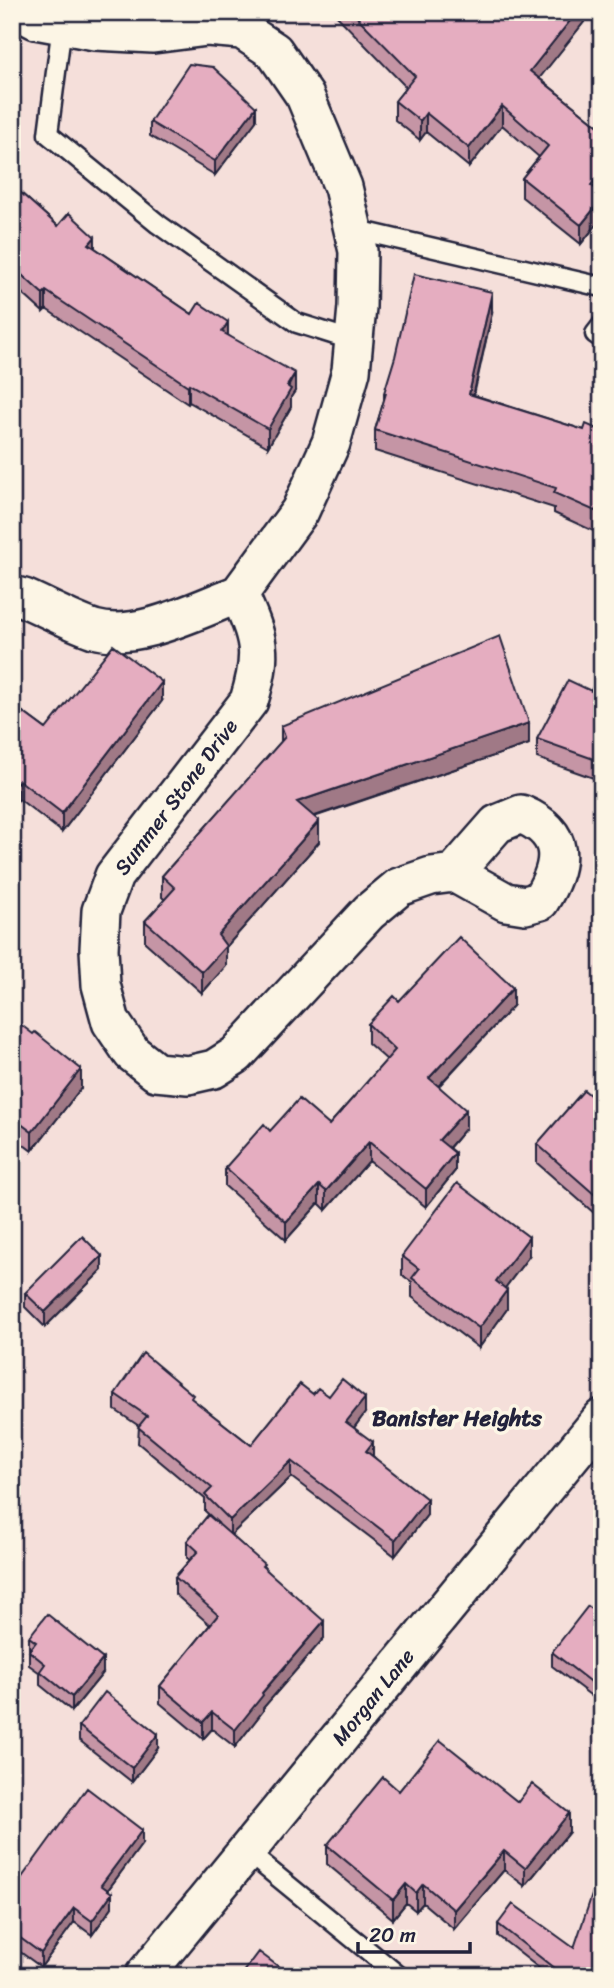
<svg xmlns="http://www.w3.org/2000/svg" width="614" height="1988" font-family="Sriracha,sans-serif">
	<rect width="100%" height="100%" fill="#f5dfda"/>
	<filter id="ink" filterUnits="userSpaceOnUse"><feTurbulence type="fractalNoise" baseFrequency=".0143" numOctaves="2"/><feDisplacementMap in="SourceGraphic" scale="14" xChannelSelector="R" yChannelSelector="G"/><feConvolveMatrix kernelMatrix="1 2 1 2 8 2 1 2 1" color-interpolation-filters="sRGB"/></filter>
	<g filter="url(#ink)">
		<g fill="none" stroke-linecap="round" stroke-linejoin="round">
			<defs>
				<path id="service" d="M62 25 48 134 158 224 297 323 354 341
					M353 229 602 287
					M602 325 595 334 602 339
					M246 1851 399 1976"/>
				<path id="minor" d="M21 12 36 20 95 31 153 34 207 27 242 30 274 51 305 96 343 187 358 251 357 307 351 371 331 443 300 511 239 594
					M239 594C259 639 264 652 249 701L114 876 101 911 99 949 101 985 111 1022 132 1053 156 1072 188 1075 214 1069 236 1055 369 912 399 887 431 876 454 873 506 902 525 905 540 901C564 863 566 833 521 814L497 824 454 873
					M12 595 24 598C47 608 70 621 94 629 137 642 198 609 239 594
					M144 1976 602 1418"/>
			</defs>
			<use href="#service" stroke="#22223b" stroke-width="23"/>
			<use href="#minor" stroke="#22223b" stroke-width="42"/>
			<use href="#service" stroke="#fcf5e5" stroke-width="18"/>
			<use href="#minor" stroke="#fcf5e5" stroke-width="37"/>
		</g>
		<path fill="#c595a5" stroke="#22223b" stroke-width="2" d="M333 12H592L539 78 602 129V191L600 193 602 194V218L581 244 522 197V178L539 157 502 125 469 167 426 132 420 140 395 120V101L406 87Z
			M256 121 215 175 150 136V122Z
			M12 185 58 226 95 248 192 314 228 335 295 391 291 397V407L268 447 189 402 188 404 46 309 43 312 12 284Z
			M492 313 474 395 584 430 602 431V535L554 513V508L375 451V430L384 401V393Z
			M602 676V781L537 758V739L591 691Z
			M162 701 62 832 19 799 12 704 46 729Z
			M281 726 529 744 314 817 319 842 226 947V966L202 993 145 942V921L165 900 162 897V876L281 742Z
			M399 1001 513 1006 439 1086 466 1128 449 1148 455 1171 426 1207 369 1161 326 1210 319 1203 286 1240 225 1186V1168L270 1131 329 1125 387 1060 368 1043V1024Z
			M12 1018 81 1088 32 1151 12 1136Z
			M602 1105V1220L537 1163V1144Z
			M402 1256H529L505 1288 507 1309 479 1348 412 1297V1282L402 1275Z
			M102 1270 45 1327 25 1307V1293Z
			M115 1394 193 1400 251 1445 313 1394 329 1396 365 1413 354 1428 373 1456 427 1515 395 1556 291 1477 231 1535 264 1567 324 1638 263 1708V1711L235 1747 212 1729 203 1739 160 1703V1686L210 1625 175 1594V1577L190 1560 187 1558V1541L218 1523 205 1511V1499L138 1443 139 1426 115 1410Z
			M602 1540V1557L600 1556V1542Z
			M602 1617V1704L552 1666V1652Z
			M29 1637 103 1673 72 1711 40 1685V1673L29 1665Z
			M79 1726 158 1748 132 1782 79 1740Z
			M399 1791 518 1802 569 1832 525 1886 504 1870 454 1929 423 1903 416 1911 406 1903 393 1919 327 1864V1845Z
			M142 1844 108 1890 112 1907 92 1935 74 1922 41 1967 12 1946V1891Z
			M498 1924 602 1976H549L498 1936Z"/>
		<path fill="#a07986" stroke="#22223b" stroke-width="2" d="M577 12H592L530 90V71Z
			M502 106V125L469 167V148Z
			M256 107V121L215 175V161Z
			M426 113V132L420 140V121Z
			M602 172V191L591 204V185Z
			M602 199V218L581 244V225Z
			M95 237V255L89 244Z
			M46 291V309L43 312V294Z
			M492 292V313L469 414V394Z
			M228 322V340L222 332Z
			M295 373V391L291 397V407L268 447V429Z
			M189 384V402L188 404V386Z
			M162 682V701L62 832V813Z
			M529 723V744L297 822V802Z
			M19 780V799L12 807V788Z
			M319 821V842L226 947V966L202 993V972L218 935Z
			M513 988V1006L429 1096V1078Z
			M81 1069V1088L32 1151V1132Z
			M466 1110V1128L439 1159V1140Z
			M369 1142V1161L326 1210V1191Z
			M455 1153V1171L426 1207V1189Z
			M319 1185V1203L286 1240V1222Z
			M529 1237V1256L496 1300V1281Z
			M102 1256V1270L45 1327V1312Z
			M507 1290V1309L479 1348V1328Z
			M365 1398V1413L346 1438V1422Z
			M373 1442V1458L366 1451Z
			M291 1461V1477L230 1536V1520Z
			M427 1499V1515L395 1556V1540Z
			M324 1621V1638L263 1708V1711L235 1747V1730L262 1693Z
			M103 1659V1673L72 1711V1697Z
			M212 1712V1729L203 1739V1722Z
			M158 1734V1748L132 1782V1768Z
			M569 1813V1832L525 1886V1868Z
			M142 1830V1844L101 1899V1885Z
			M504 1851V1870L454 1929V1910Z
			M406 1884V1903L393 1919V1900Z
			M423 1884V1903L416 1911V1893Z
			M112 1893V1907L92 1935V1921Z
			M74 1908V1922L41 1967V1953Z"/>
		<path fill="#e5adc0" stroke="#22223b" stroke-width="2" d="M352 12H577L530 71 602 129V172L591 185 602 194V199L581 225 522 178 548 146 502 106 469 148 426 113 420 121 395 101 415 76Z
			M189 64 213 67 256 107 215 161 150 122Z
			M12 185 58 226 69 213 95 237 89 244 192 314 199 303 228 322 222 332 295 373 287 386 291 389 268 429 189 384 188 386 46 291 43 294 12 266Z
			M414 274 492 292 469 394 584 430 586 424 602 431V514L554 493 556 488 375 430 386 393H384L395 357Z
			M500 636 529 723 297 802 319 821 218 935 226 946 202 972 145 921 175 888 162 876 285 737 281 726Z
			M113 645 162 682 62 813 19 780 12 788V704L46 729Z
			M599 674 602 676V762L537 739 568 680 591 691Z
			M459 937 513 988 429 1078 466 1110 439 1140 455 1153 426 1189 369 1142 326 1191 319 1185 286 1222 225 1168 264 1124 270 1131 299 1099 329 1125 395 1050 368 1024 394 996 399 1001Z
			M12 1018 33 1034 35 1032 81 1069 32 1132 12 1117Z
			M584 1090 602 1105V1201L537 1144Z
			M457 1183 529 1237 496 1281 507 1290 479 1328 412 1278 419 1269 402 1256Z
			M82 1236 102 1256 45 1312 25 1293Z
			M143 1353 193 1395 191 1398 251 1445 300 1384 313 1394 318 1388 329 1396 342 1379 365 1398 346 1422 373 1442 366 1451 427 1499 395 1540 291 1461 230 1520 205 1495 212 1488 138 1427 147 1416 115 1394Z
			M208 1515 264 1564 262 1566 324 1621 262 1693 263 1695 235 1730 212 1712 203 1722 160 1686 218 1615 175 1577 198 1551 187 1541Z
			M588 1606 602 1617V1691L552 1652Z
			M47 1614 103 1659 72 1697 40 1671 45 1664 29 1651 36 1642 29 1637Z
			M105 1692 158 1734 132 1768 79 1726Z
			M440 1740 518 1802 532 1784 569 1813 525 1868 504 1851 454 1910 423 1884 416 1893 406 1884 393 1900 327 1845 383 1777 399 1791Z
			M87 1788 142 1830 101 1885 112 1893 92 1921 74 1908 41 1953 12 1932V1891Z
			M597 1880 602 1882V1976H564L498 1924 513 1904 574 1948Z
			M259 1952 287 1973 285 1976H241Z"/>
	</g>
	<g text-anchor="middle" stroke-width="7" stroke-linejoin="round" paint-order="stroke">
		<g font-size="21" fill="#22223b" stroke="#fcf5e5">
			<text transform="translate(176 797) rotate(-53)" y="7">Summer Stone Drive</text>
			<text transform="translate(373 1697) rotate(-51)" y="7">Morgan Lane</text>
		</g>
		<g font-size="23" font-weight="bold" fill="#22223b" stroke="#fcf5e5">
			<text x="457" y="1426">Banister Heights</text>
		</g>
	</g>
	<rect width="614" height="1988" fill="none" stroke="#fcf5e5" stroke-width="42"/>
	<rect x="21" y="21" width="572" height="1946" fill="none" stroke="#22223b" stroke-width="2.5" filter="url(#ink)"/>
	<path d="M358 1942v10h112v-10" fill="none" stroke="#22223b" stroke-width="3.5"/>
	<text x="369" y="1942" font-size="21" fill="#22223b" stroke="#fcf5e5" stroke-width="5" paint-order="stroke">20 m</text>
</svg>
